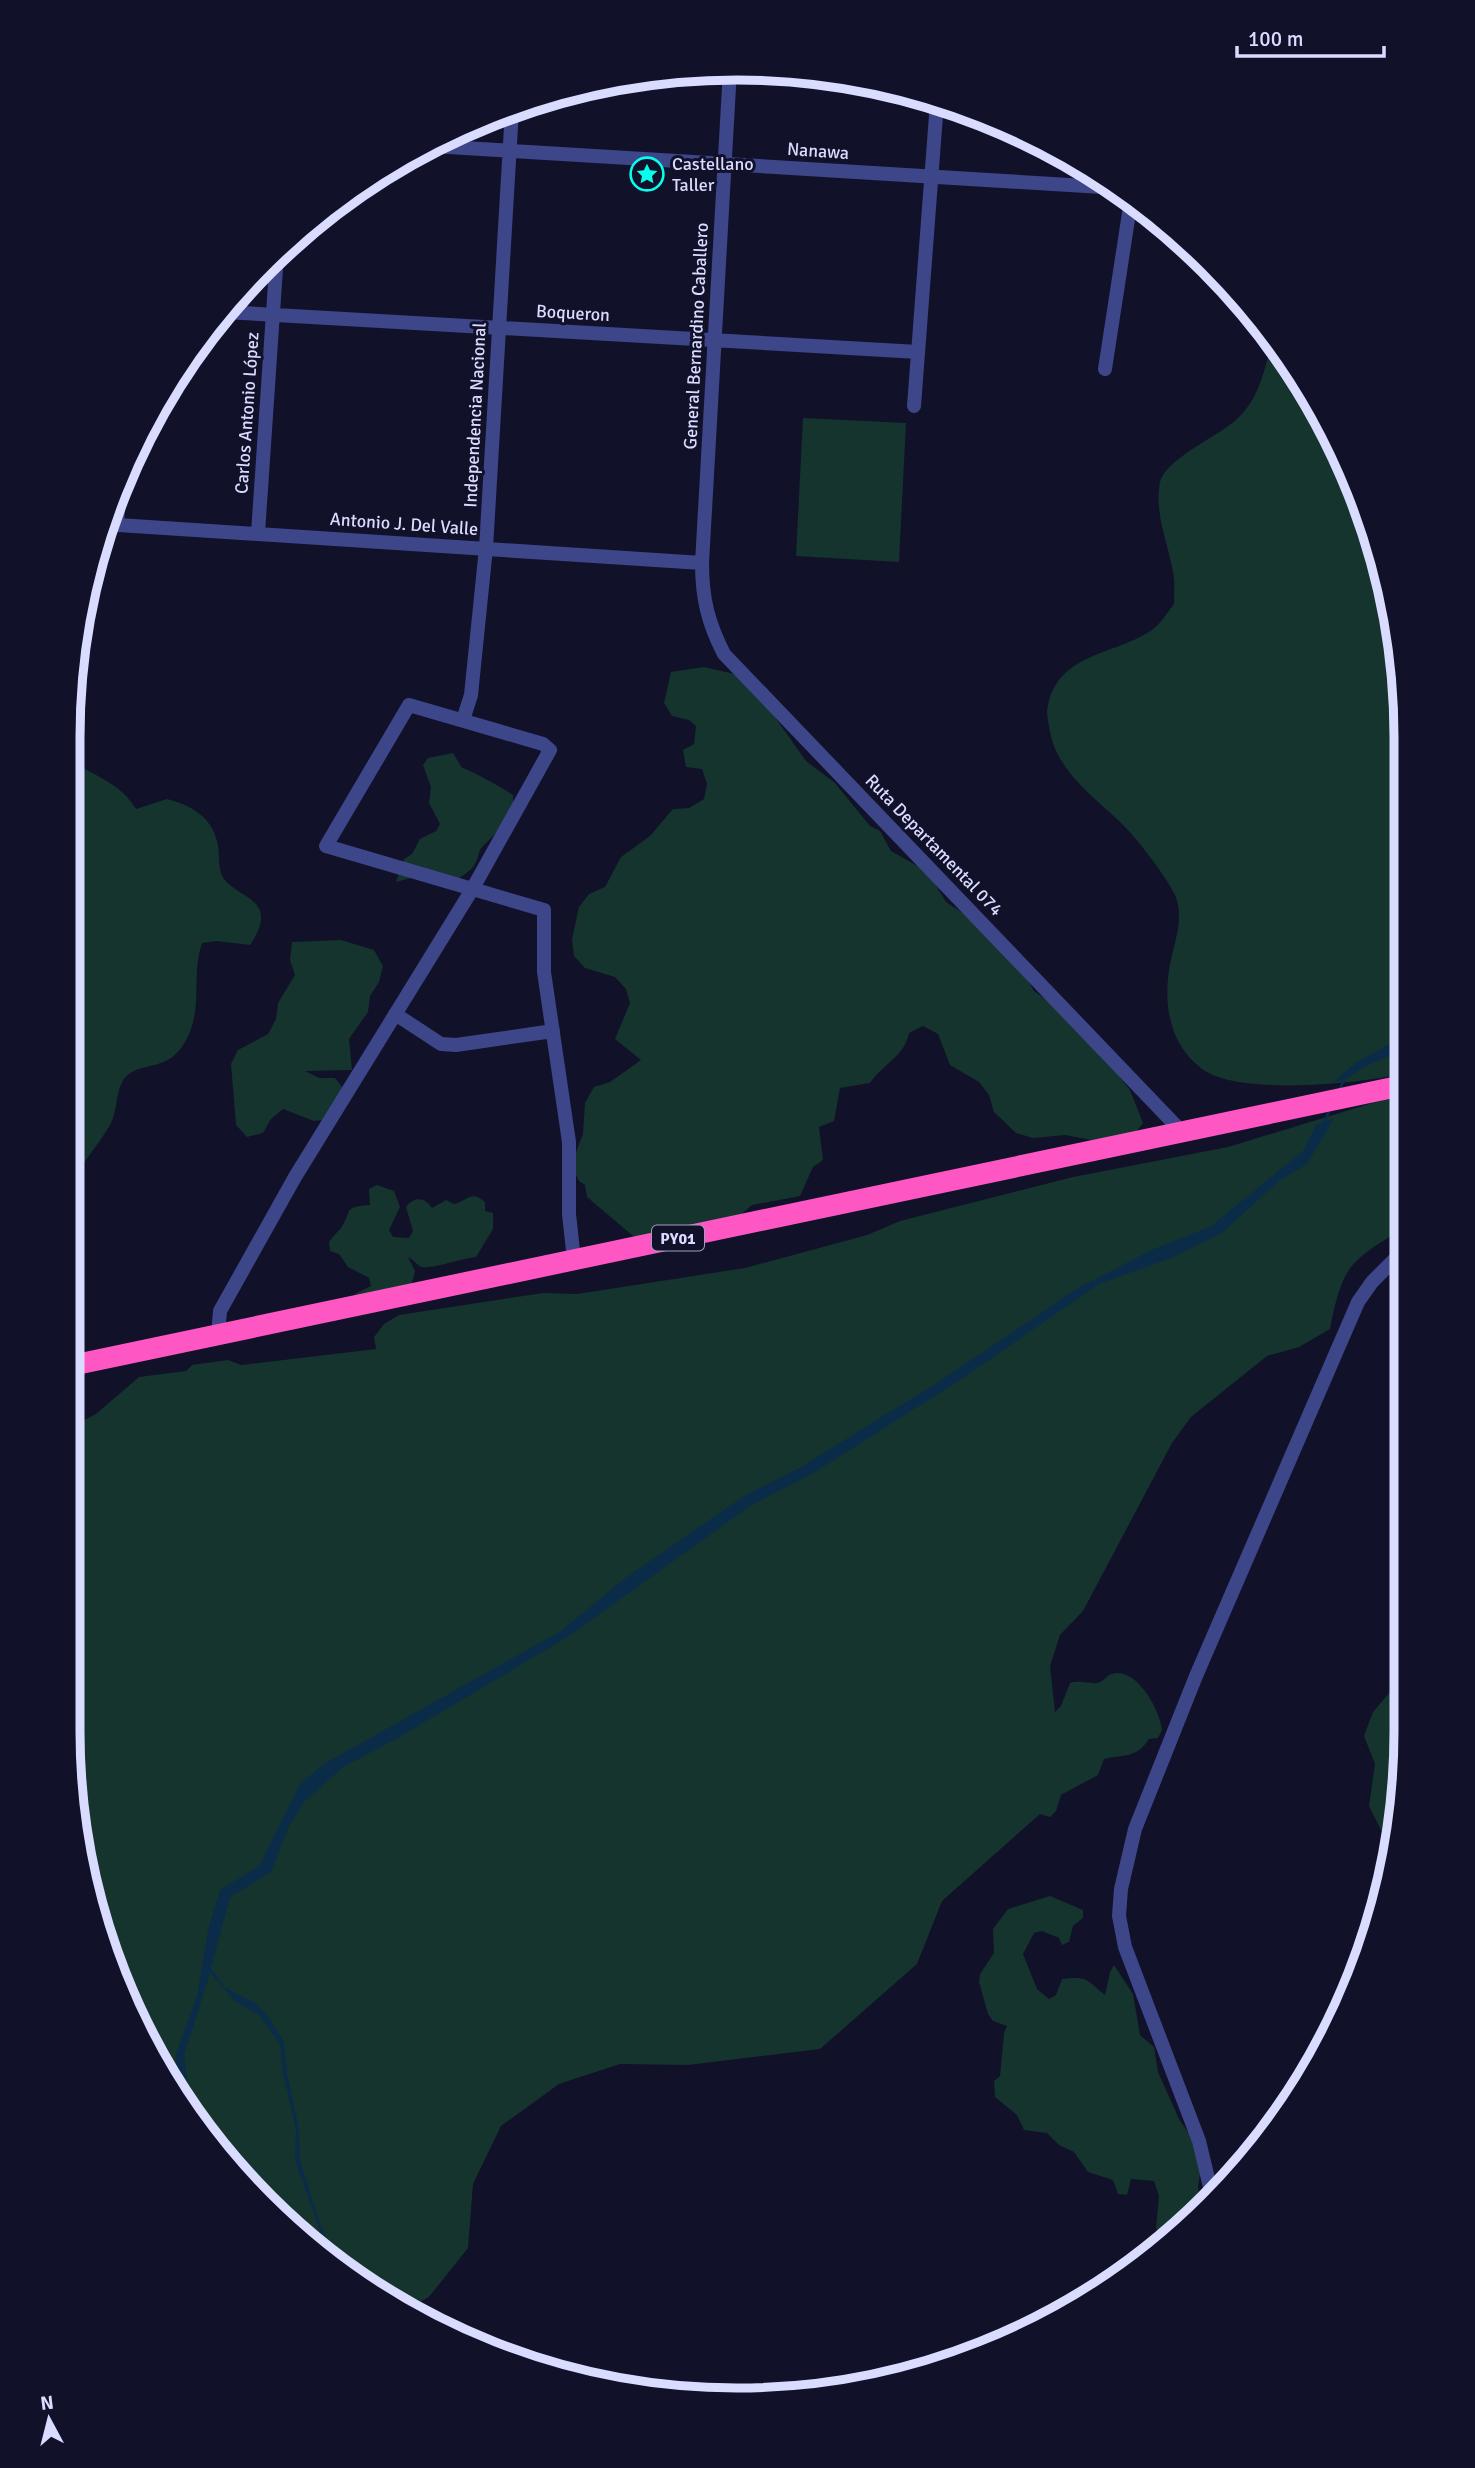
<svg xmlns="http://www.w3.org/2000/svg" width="1475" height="2468" font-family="Signika,sans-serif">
	<rect width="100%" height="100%" fill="#11112a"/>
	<path fill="#14342d" d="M1272 340 1317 403 1384 564 1405 693V1073C1362 1084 1238 1096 1202 1069 1166 1042 1162 996 1172 955 1177 934 1184 913 1174 893 1163 872 1136 837 1119 821 1090 793 1055 770 1049 726 1048 720 1046 712 1048 705 1059 654 1112 655 1149 632 1159 626 1167 613 1174 604 1174 594 1175 582 1173 572 1168 542 1154 514 1160 482 1166 458 1220 436 1238 418 1260 397 1265 368 1272 340Z
		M803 418 906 423 899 562 796 556Z
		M704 667 752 678 763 690 777 720 806 761 835 783 870 826 880 831 891 851 928 872 946 902 966 915 1025 975 1034 991 1076 1021 1130 1090 1143 1123 1132 1137 1097 1141 1065 1135 1033 1138 1016 1133 994 1112 989 1095 979 1082 950 1065 938 1034 923 1026 909 1033C904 1057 884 1063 870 1083L840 1088 834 1121 819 1127 823 1160 813 1167 800 1196 752 1205 739 1216 684 1238 633 1236 587 1197 585 1185 579 1181 571 1165 583 1134 585 1103 594 1087 610 1082 641 1060 615 1039 630 1003 626 989 615 977 585 968 574 956 572 939 579 907 589 894 605 887 621 857 650 836 673 809 689 808 704 799 707 784 702 769 686 767 683 750 694 744 696 726 689 720 672 716 664 703 671 672Z
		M453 753 462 768C469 769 508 791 513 795 516 814 495 835 483 846 478 851 479 856 476 862 473 870 463 875 455 881L411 878 396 882 404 859 412 854 420 839 436 831 440 824 429 803 431 787 423 765 428 758Z
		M70 759C95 778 119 781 136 809L167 799C190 805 211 816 217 841 220 851 218 863 221 873 230 899 284 895 250 945L217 941 202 943C191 976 203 1004 188 1036 171 1075 140 1059 124 1079 115 1092 118 1111 110 1125 97 1147 80 1165 69 1188Z
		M341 940 374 950 383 966 379 982 370 996 368 1012 349 1039 352 1070 305 1071 319 1078H335L346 1092 332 1119 314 1121 283 1109 271 1119 263 1133 247 1137 236 1125 231 1064 238 1050 268 1034 276 1019 278 1003 295 975 290 960 292 942Z
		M1405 1093V1227C1350 1262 1343 1263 1330 1329L1299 1347 1267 1356 1191 1417 1172 1443 1083 1611 1060 1635 1050 1666 1055 1712 1061 1706 1070 1683C1079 1680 1088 1684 1098 1683 1104 1681 1107 1675 1112 1674 1136 1666 1160 1710 1162 1730L1158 1738 1149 1739C1136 1759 1124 1754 1104 1759L1098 1775 1061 1795 1056 1811 1050 1817 1040 1814 942 1901 917 1964 820 2049 688 2065 620 2064 559 2084 501 2126 473 2184 468 2248 429 2297 413 2306 330 2262 206 2138 104 1945 68 1730 69 1428 96 1414 139 1377 186 1371 192 1365 228 1360 241 1365 376 1349 374 1337 384 1324 399 1315 543 1293 577 1294 745 1268 867 1235 900 1221 1073 1177 1228 1147Z
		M377 1185 394 1191 400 1207 389 1230 393 1237 409 1238 413 1231 406 1207C414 1196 425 1197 432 1208L446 1200 454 1204C469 1200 471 1190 485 1202V1211L493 1213V1229L476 1257C464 1258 428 1270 421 1267 417 1265 414 1260 408 1257L415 1271 411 1287 357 1302 355 1294 371 1286 369 1278 348 1267 339 1254 330 1251 329 1242C332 1237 337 1233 341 1228 353 1210 342 1207 370 1205L369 1189Z
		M1405 1645V1775L1394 1832 1381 1830 1369 1806 1375 1764 1364 1736 1373 1712 1402 1678Z
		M1050 1896 1083 1910V1918L1073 1926 1069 1942 1062 1945 1059 1938 1042 1931 1034 1933 1023 1954 1037 1989 1049 1999 1056 1995 1062 1979C1089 1976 1086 1980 1105 1995L1110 1972 1114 1965 1133 1994 1140 2035 1154 2047 1158 2072 1179 2119 1203 2154 1198 2187 1201 2202 1165 2240 1156 2229 1159 2196 1154 2181 1131 2179 1127 2195 1118 2194 1113 2180 1088 2172 1074 2152 1059 2145 1047 2133 1024 2130 1017 2115 995 2097 994 2081 1000 2076 1004 2033 1007 2026 993 2021 988 2014 979 1982 980 1974 994 1953 993 1929 1008 1909Z"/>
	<path fill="#0b2c48" d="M1405 1036V1048C1392 1057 1376 1060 1363 1068 1351 1075 1346 1080 1332 1083L1358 1061Z
		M1334 1118 1307 1164 1280 1180 1222 1233 1171 1258 1099 1284 957 1382 810 1475 750 1506 569 1636 396 1739 343 1767 304 1802 289 1826 271 1872 230 1897 211 1968 224 1987 255 2003 267 2015 284 2042 287 2073 299 2129 300 2160 318 2218 339 2267 332 2263 295 2161 296 2130 283 2073 280 2044 259 2015 236 2002 210 1973 184 2055 191 2108 177 2082 176 2054 197 1996 208 1930 220 1890 259 1866 300 1784 324 1764 561 1631 624 1579 744 1496 801 1467 940 1381 1078 1288 1154 1249 1210 1227 1303 1151 1316 1125Z"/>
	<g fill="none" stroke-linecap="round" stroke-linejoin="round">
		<path stroke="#0b2c48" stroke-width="2.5" d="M1339 1090 1346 1077
			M1323 1125 1330 1109"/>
		<path stroke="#3c4688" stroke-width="14" d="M730 69 702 563C702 598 708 623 724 654L1182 1132
			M432 146 1118 188
			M225 312 918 352
			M1105 369 1131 200
			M914 406 937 102
			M103 524 702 563
			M117 525 119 491
			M258 533 277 254
			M463 720 471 695 486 548 512 110
			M395 1014 441 1044 456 1045 553 1031
			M218 1335 220 1311 295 1177 473 888 550 750 543 744 409 705 326 846 544 910V972L569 1142V1214L574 1260
			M1211 2191 1199 2141 1125 1947 1119 1916 1121 1889 1135 1829 1196 1676 1358 1302 1372 1282 1405 1249"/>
		<path stroke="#fe56c3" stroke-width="21" d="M69 1366 1405 1085"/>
	</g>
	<defs>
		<symbol id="sight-ring" viewBox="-11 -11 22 22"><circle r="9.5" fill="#11112a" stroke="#07fdec" stroke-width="1.5"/><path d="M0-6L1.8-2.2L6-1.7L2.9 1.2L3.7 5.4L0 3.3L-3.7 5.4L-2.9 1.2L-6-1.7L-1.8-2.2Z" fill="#07fdec"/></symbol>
	</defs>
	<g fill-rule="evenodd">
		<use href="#sight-ring" x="628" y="155" width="38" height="38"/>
	</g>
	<g text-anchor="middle" stroke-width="6" stroke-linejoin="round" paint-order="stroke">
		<rect fill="#11112a" stroke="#9e9fbf" stroke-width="2" x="652" y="1225.5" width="52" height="25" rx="5"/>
		<g font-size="16" font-weight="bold" fill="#dadcff">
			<text x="678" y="1244">PY01</text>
		</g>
		<g font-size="18" fill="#dadcff" stroke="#11112a">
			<text transform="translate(818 151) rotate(4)" y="6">Nanawa</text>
			<text transform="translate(573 313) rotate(3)" y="6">Boqueron</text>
			<text transform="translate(696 336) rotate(-87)" y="6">General Bernardino Caballero</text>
			<text transform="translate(247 413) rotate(-86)" y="6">Carlos Antonio López</text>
			<text transform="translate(475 415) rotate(-87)" y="6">Independencia Nacional</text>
			<text transform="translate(404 524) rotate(4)" y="6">Antonio J. Del Valle</text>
			<text transform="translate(934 845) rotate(46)" y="6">Ruta Departamental 074</text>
		</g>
		<g font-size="18" fill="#dadcff" stroke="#11112a" text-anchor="start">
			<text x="672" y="170">Castellano<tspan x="672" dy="21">Taller</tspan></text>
		</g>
	</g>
	<path d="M0 0H1475V2468H0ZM737 80H737A657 657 0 0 1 1394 737V1731A657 657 0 0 1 737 2388H737A657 657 0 0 1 80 1731V737A657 657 0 0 1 737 80Z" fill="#11112a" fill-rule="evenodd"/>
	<path fill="none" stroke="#dadcff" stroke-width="9" d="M737 80H737A657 657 0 0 1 1394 737V1731A657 657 0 0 1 737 2388H737A657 657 0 0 1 80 1731V737A657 657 0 0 1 737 80Z"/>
	<g transform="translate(49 2419) rotate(353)" stroke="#11112a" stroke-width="5" paint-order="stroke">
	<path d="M0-5L12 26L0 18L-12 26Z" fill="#dadcff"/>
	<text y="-10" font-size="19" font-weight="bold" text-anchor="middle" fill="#dadcff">N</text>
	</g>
	<path d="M1237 46v10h147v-10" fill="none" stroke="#dadcff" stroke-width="3.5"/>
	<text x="1248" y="46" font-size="21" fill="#dadcff" stroke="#11112a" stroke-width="5" paint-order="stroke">100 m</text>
</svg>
